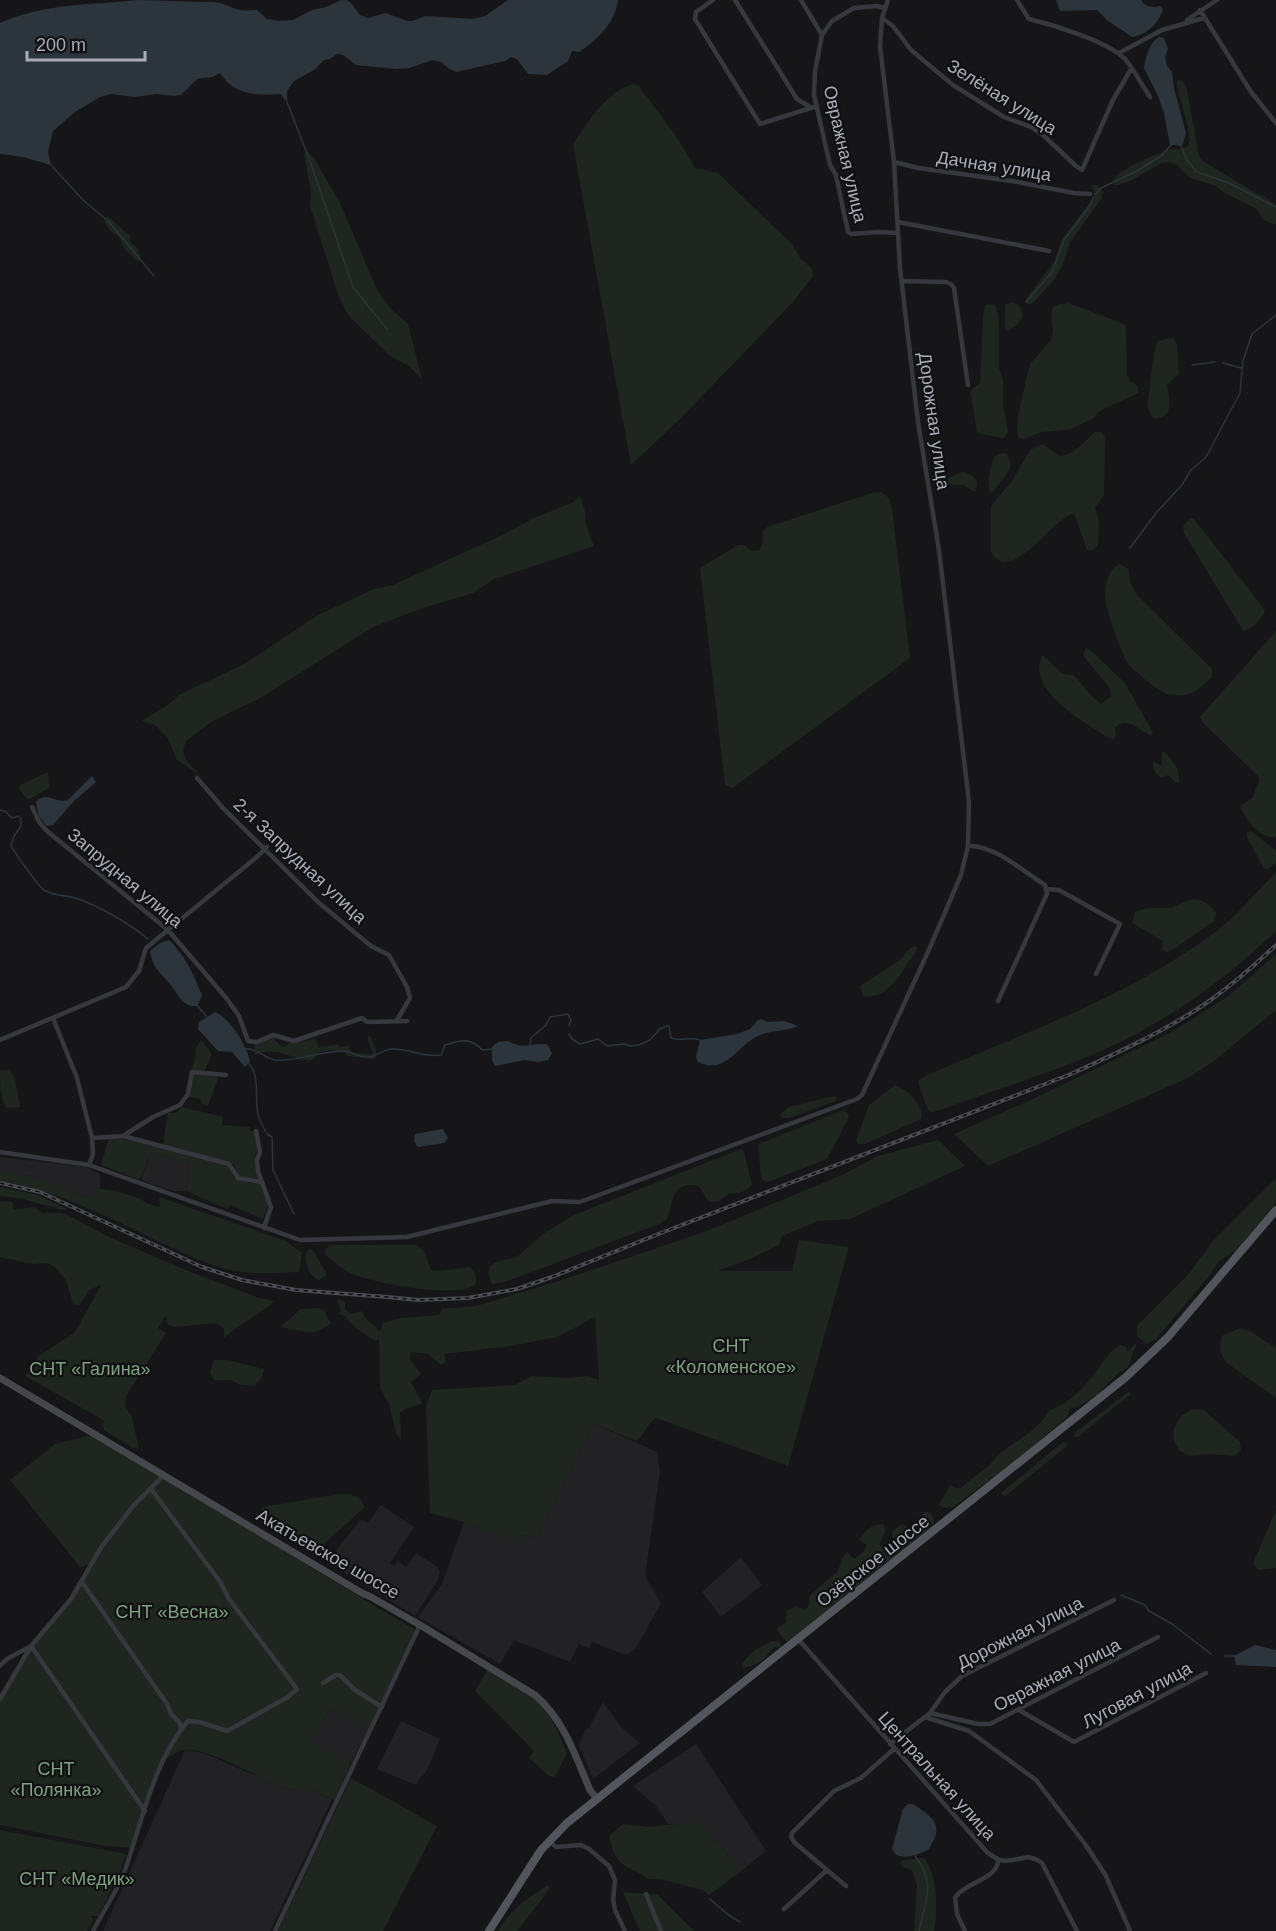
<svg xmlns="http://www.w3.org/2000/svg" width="1276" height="1931" font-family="Arial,sans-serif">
	<rect width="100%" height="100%" fill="#161618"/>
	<path fill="#222225" d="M151 1152 189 1164 186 1191H173L141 1180Z
		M0 1157 85 1167 100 1174V1189L98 1197 92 1199 32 1176 11 1174 0 1169Z
		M593 1423 657 1452 660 1472 645 1576 661 1603 636 1648 626 1655 592 1642 589 1649 579 1644 570 1662 514 1640 500 1664 418 1617 442 1584 464 1522 511 1541H516L524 1535 536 1537Z
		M381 1505 414 1527 390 1563 394 1566 398 1561 406 1567 416 1553 436 1566 440 1571 438 1580 415 1616 327 1562 361 1519 368 1523Z
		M741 1557 762 1585 721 1617 702 1592Z
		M603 1702 621 1727 640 1743 593 1779 579 1745 585 1730 589 1728Z
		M330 1708 369 1727 351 1763 310 1743Z
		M401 1721 440 1739 428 1768 416 1785 377 1769Z
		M696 1744 766 1851 740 1872 704 1825 668 1824 656 1806 633 1786Z
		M185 1750 204 1753 249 1773 263 1777 282 1787 301 1792 305 1785 332 1800 270 1931H103Z"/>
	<path fill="#1e261f" d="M1180 80 1184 83 1187 90 1199 156 1203 161 1252 191 1265 197 1276 205V225L1264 220 1255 208 1223 192 1216 186 1190 178 1176 164 1170 162 1162 163 1132 180 1119 185H1115L1113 180C1118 170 1154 155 1166 151 1172 148 1178 150 1184 148 1187 147 1189 146 1189 142 1191 131 1180 99 1177 87V81Z
		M633 84 639 86 678 139 695 168 718 173 793 245 800 258 812 269 813 276 793 302 680 419 631 465 573 144C588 122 606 92 633 84Z
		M306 150 314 158 340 203 378 292 392 310 408 324 422 379 409 366 390 356 348 315 339 297 310 206 311 191 304 155Z
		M1092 185H1097L1103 192 1101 199 1070 242 1063 264 1055 279 1032 304H1027L1025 302 1026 299 1054 262 1062 239 1096 195Z
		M107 216C116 221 121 231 130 235V242L137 248 141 256 138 262 124 248 120 238 110 230 104 221Z
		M1011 302C1019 304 1021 307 1023 315L1018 324 1008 331 1005 329V305Z
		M1069 303 1124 324 1126 329 1127 375 1130 381 1138 386V393L1104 409 1097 413 1094 418 1071 429 1042 432 1024 439 1019 438 1017 432 1018 415 1027 376 1030 364 1051 340 1053 331 1051 316 1053 307 1059 304Z
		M988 304 994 305 997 310 999 322V368L1003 381V404L1008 432 1003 439C995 434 986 437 977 432L970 391 980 383 983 317 985 306Z
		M1168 338 1174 339 1177 345 1179 373 1167 385C1169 400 1175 420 1153 418L1147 406C1151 385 1151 363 1157 342Z
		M1095 432H1102L1105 437 1104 495 1095 508 1099 520 1098 545 1093 550H1087L1075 516 1072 514C1054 518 1010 587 991 552V506L1012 481 1030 450 1042 444C1048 447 1052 452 1058 455 1070 459 1087 439 1095 432Z
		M1001 453 1007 454 1011 463 1010 469 994 491 990 493C987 481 990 467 995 456Z
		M962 472C973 474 981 480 975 492L963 485H952L943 483V481Z
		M881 492 889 498 892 509 910 658 738 784 732 788 725 785 700 568 738 545H744L751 551 759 550 763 543 762 533 767 527 872 493Z
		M580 496 585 510V522L594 546 494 579 473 593 423 608 373 627 262 697 211 722 186 741 183 750 186 760 200 775 177 760 167 737 155 725 141 721 168 705 179 695 246 663 318 615 374 589 393 585 500 536 534 518 574 502Z
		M1190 518 1194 519 1265 610C1263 618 1252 630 1243 631L1184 533 1183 526Z
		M1120 564 1128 569 1131 584 1136 594 1212 669V677C1204 684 1196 693 1185 695 1181 696 1171 695 1167 694 1158 691 1132 670 1127 662 1120 649 1105 609 1105 595 1104 584 1110 568 1120 564Z
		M1276 631V837C1261 840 1245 819 1240 806L1252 798 1259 781 1258 776 1203 723 1200 717Z
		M1086 648 1091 651 1124 682 1153 732 1151 736C1138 730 1128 715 1115 728L1116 736 1114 739 1107 737C1083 721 1026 691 1042 655 1054 663 1057 675 1073 675 1083 684 1090 697 1101 704L1111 697 1110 689 1083 655Z
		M1162 752H1165C1173 762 1180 768 1179 782L1176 783 1168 775 1162 778C1156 776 1152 768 1153 762L1162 766Z
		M48 772 49 788 30 799 26 798 19 789 20 785Z
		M1251 831 1276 851V862L1271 867 1266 869 1263 867 1247 837V832Z
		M1276 872V931C1224 981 1165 1023 1099 1052 1047 1074 993 1091 940 1110L932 1112 928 1110 919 1085V1080L925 1076C1024 1033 1131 996 1218 930 1239 913 1257 892 1276 872Z
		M1192 899C1203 900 1211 904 1216 914L1214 921 1174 949 1166 952 1162 950 1163 941 1132 923 1135 912 1147 908H1171Z
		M915 946 917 948 915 953C902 971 888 1001 863 996L860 986 900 960 910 948Z
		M1276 954V1010L1214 1061 1188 1078 988 1166 954 1134 1035 1098 1172 1032 1230 995Z
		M368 1036 371 1037 376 1049V1058L372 1059 347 1056 346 1053 333 1050 320 1052 311 1061C291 1059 275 1045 255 1055L254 1050 255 1044 272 1037 282 1047 286 1046 289 1043 316 1039 319 1048 338 1044 340 1047 348 1046 352 1053 373 1054 368 1041Z
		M201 1040 212 1054 204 1072 191 1071 196 1055 195 1050Z
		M10 1069 15 1079 20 1107 6 1108C0 1096 0 1083 0 1070L7 1071Z
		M194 1074 217 1077 218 1079 208 1106 200 1103 201 1099 189 1097Z
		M895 1085C908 1090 925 1105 921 1119L865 1144H858L856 1140 869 1105Z
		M834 1096 836 1097 835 1101 789 1118H782L780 1114 789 1107Z
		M182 1107 223 1117 222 1125 250 1127V1131H254L258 1150C252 1158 257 1169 260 1179L239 1176 234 1165 228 1162 163 1144 168 1113H176Z
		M843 1110 847 1113 849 1117 827 1159 768 1182 764 1181 761 1177 758 1144Z
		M109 1138 123 1139 227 1165 231 1167 233 1177 261 1184 268 1205 263 1219 230 1205 227 1209 186 1191 189 1164 151 1152 140 1180 101 1165Z
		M938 1140 965 1166 850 1219 818 1221 782 1236 779 1245 750 1259 717 1271H792L799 1240 849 1247 788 1466 656 1418C647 1423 646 1434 636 1441L593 1423 536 1537 524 1535 516 1541H511L464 1522 430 1513 426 1406 432 1390 515 1385 532 1376 569 1378 587 1376 599 1380 595 1317 557 1337 510 1346 445 1354V1362L441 1365 428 1354 411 1352 410 1359 421 1374 411 1382 422 1403C414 1408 407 1406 400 1413L401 1440 396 1433 389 1404 380 1388 379 1339 376 1341C369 1338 360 1331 354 1326 348 1321 347 1315 338 1314L341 1311 337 1300 339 1299 345 1302V1309L351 1314 362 1311C365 1322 376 1324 380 1332L383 1323 401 1318 439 1315 442 1309 476 1306 562 1280 707 1231 842 1175 878 1156Z
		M741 1149 744 1152 752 1185C746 1191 739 1195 730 1193L719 1201 710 1202C704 1198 704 1191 699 1187 696 1185 693 1185 689 1185 670 1187 673 1205 667 1219L659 1224 505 1282 492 1284 488 1274 490 1266 496 1262 517 1257 543 1234 574 1215Z
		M0 1169 11 1174 32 1176 92 1199 98 1197 100 1189C114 1190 129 1194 142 1200 149 1204 152 1206 160 1207L159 1197 286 1241 302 1253 299 1272C274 1273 249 1275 226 1269 201 1262 180 1252 158 1241 108 1217 56 1190 0 1181Z
		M1276 1178V1203L1236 1250 1219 1261 1210 1275 1156 1339 1146 1344 1137 1336V1326L1187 1276 1213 1241Z
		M0 1187 38 1195 67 1209 61 1210 23 1199 0 1196Z
		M0 1201 13 1202V1210L34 1207 43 1213H64L109 1237 188 1271 259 1298 274 1301C259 1316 240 1323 224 1338V1329L216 1323 175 1327 168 1325 166 1315 158 1328 166 1333 126 1396 125 1406 132 1417 139 1449 133 1448 104 1430 102 1425 105 1421 25 1376 39 1356 75 1332 101 1285 89 1290 80 1305 73 1304 66 1280 56 1268 48 1263 32 1264 0 1257Z
		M329 1245H416L424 1251 431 1270 436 1271 470 1267C476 1273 477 1277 475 1285 454 1299 371 1283 348 1272 340 1268 333 1260 326 1255L325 1250Z
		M309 1249H312L327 1274 319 1280C308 1275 307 1266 305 1255Z
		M318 1308 324 1310 331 1324 313 1333 280 1327 301 1309Z
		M1240 1328 1250 1331 1276 1348V1398L1227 1363C1219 1353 1218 1346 1223 1335Z
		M1135 1344 1137 1345 1134 1350 1128 1367 1117 1374 1099 1393 1081 1405 1070 1409 1067 1417 1011 1464 953 1507 945 1508 939 1505 950 1485 956 1488H961C969 1480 979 1474 987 1467 993 1462 998 1454 1004 1450 1018 1440 1043 1426 1049 1410 1068 1405 1080 1390 1093 1376 1102 1366 1108 1350 1121 1345L1126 1347 1127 1352Z
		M214 1360H226L264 1369C262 1384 253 1388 239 1384 235 1383 233 1380 229 1380 223 1380 221 1381 214 1380L210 1373Z
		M1129 1391 1131 1394 1078 1437H1074L1075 1433Z
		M1192 1409 1204 1410 1240 1442 1241 1450 1234 1456 1209 1454 1190 1456 1180 1451 1174 1441 1173 1430 1181 1416Z
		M92 1435 415 1630 369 1727 330 1708 311 1742 351 1763 334 1801 305 1785 301 1792C294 1789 286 1789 279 1786 259 1777 205 1747 184 1750 177 1751 170 1757 163 1761L131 1848 106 1846 0 1825V1699L31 1646 71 1599 91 1564 80 1567 10 1480 55 1444Z
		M1063 1442H1066L1068 1445 1007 1495 1003 1496 1001 1493Z
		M339 1494C350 1494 363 1495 364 1508L319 1548H312L256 1518 263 1507Z
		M1276 1510V1568L1258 1570 1253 1563Z
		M926 1511 933 1516 934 1522 931 1527 787 1642 780 1635 777 1628 786 1622 787 1611 797 1606 804 1610 809 1606V1598L811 1594 838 1571 842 1559 847 1552 854 1559 863 1552 867 1545 859 1540C866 1530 870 1525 883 1524L886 1530 879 1545 881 1546 893 1543 892 1532 902 1524 910 1528Z
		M773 1641H777L782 1645 779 1648 775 1647C769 1650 769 1653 765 1658 760 1664 750 1667 743 1668L742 1664C749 1653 761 1645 773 1641Z
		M488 1669C506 1680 530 1690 543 1707 554 1720 560 1738 567 1753L555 1777 549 1776 529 1758 534 1751 475 1691Z
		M351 1778 437 1826 383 1931H278Z
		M695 1822 704 1825 740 1872 709 1895 703 1890 660 1879H647C638 1870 629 1870 621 1863 614 1857 611 1845 609 1836L623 1824 649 1827Z
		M0 1830 126 1854 117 1879 98 1916H91L93 1920 87 1931H0Z
		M923 1858C938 1871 938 1912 934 1931H914L917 1885 912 1870 903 1867 900 1863 902 1860Z
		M548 1885 549 1888 546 1894 517 1931H498C510 1910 527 1898 548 1885Z
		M623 1892 658 1895 694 1931H640Z"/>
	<path fill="#2c353c" d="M140 0 203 2C223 0 226 7 241 10 246 11 252 10 257 10L267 19 281 21 293 20 312 10 326 7 341 0H347L352 4 360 15 368 18 386 13 407 21H413L425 16 473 19 485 16 508 0H618C616 22 597 40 579 52L572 51 568 61 547 75 528 74 517 59 511 57 505 61 456 72 448 68 441 62 433 60 409 68 396 69 356 65 343 55 337 54 330 59 324 60 314 70 294 81 287 91V102L281 94C259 96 233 95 221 74L219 73 213 77 197 79 181 95 174 96 157 94 134 97 111 94 100 97 75 112 53 131 48 152 51 165 23 157 0 154V23C45 3 91 5 140 0Z
		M1056 0H1141C1145 7 1153 8 1160 6L1163 9C1159 23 1147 35 1132 37L1107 20 1097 10 1060 11Z
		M1159 37 1164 38 1168 49 1165 57 1167 66 1172 72 1174 88 1186 133 1182 147 1177 145H1170L1164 113 1158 96 1144 68C1146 57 1149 43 1159 37Z
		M92 776 96 782 73 802 53 825 47 826C39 819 37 811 36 802 47 790 55 804 68 800Z
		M169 940C185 955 194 975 202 996L197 1006C181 1007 178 993 169 983 159 971 153 968 150 951L160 943Z
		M215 1012C230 1018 247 1046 250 1061L245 1067 232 1052 218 1051 198 1029 199 1022Z
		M761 1019 768 1022 784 1021 798 1026C785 1032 773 1030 760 1035 739 1043 726 1076 698 1062L696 1057 700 1040 737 1034 750 1029 757 1021Z
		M507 1041C526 1050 528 1043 547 1044L552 1053 548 1060 538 1062 525 1060 495 1066 492 1060V1047L498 1042Z
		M443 1129 448 1138 444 1143 418 1147 414 1141 415 1134Z
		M1255 1645 1276 1650V1667L1236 1665 1234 1656Z
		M908 1804H913C934 1818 945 1825 928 1850 917 1855 907 1859 896 1855L892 1849 903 1809Z"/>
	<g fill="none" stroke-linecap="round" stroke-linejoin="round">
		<path stroke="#2c353c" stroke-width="1.5" d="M287 102 310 161 353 287 387 329
			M1181 145 1186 159 1197 172 1229 183 1276 207
			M51 165 83 200 109 222 154 276
			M1026 302 1052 272 1064 240 1088 208 1095 194 1101 188 1137 171 1161 156 1171 145
			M1223 363 1241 368
			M1192 365 1215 362
			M1130 548 1156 513 1182 485 1191 470 1206 457 1240 393 1243 361 1252 334 1276 315
			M0 810 5 811 12 818 18 816 21 818V826L14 836 11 845C13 851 40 888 44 890 54 896 64 895 75 898 98 905 130 924 148 939
			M196 1004 206 1016
			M569 1034 572 1039 580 1044 598 1039 607 1046 623 1044 632 1046 639 1045 650 1040 660 1029 667 1026H669L671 1038C680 1042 691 1036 700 1040
			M530 1047 531 1038 546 1025 550 1017 568 1014 571 1020 569 1026
			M245 1049C258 1048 263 1058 275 1060 298 1062 320 1051 343 1051 352 1051 359 1058 370 1057 377 1055 384 1050 391 1049 408 1048 424 1058 441 1055L445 1045C461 1040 471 1037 482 1050L492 1049
			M248 1062C261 1077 254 1096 258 1114 259 1120 263 1126 266 1132
			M267 1134 272 1137 273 1170 294 1214
			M1121 1595 1145 1605 1149 1611 1172 1624 1211 1654
			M1224 1656H1235
			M915 1856C937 1884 925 1901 919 1931
			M710 1899C720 1908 729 1917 740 1922"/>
		<path stroke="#37383d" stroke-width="4.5" d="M713 0 696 12 695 19 760 124 817 106
			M735 0 797 99 810 107
			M801 0 822 35
			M1017 0 1029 19C1054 25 1106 41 1124 58 1132 66 1143 87 1150 97
			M884 8 877 6 854 8 832 21 822 35 815 71 814 95 830 165 836 175 848 232 851 234 879 232 898 233
			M1200 10 1251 92 1276 123
			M882 18 893 26 911 50 953 85 1004 117 1031 127 1044 136 1076 166 1082 170 1113 100 1131 69
			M1187 20 1217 0
			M1119 53 1162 30 1204 18
			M894 162 918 168 1012 181 1074 193 1090 194
			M898 222 1049 251
			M902 281 946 282 951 284 954 288 968 385
			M197 778 223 808 318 902 371 946 389 955 407 987 410 998 397 1020
			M32 807 39 822 47 831 168 930 227 999 239 1016 248 1041 257 1042 273 1035 294 1041 362 1018 367 1022 407 1021
			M968 846C993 844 1024 872 1045 885L1047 894 998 1001
			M1047 889 1059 890 1120 924 1096 974
			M53 1018 77 1078 92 1138 93 1154 89 1165
			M0 1040 126 987 139 971 146 948 258 856 267 847
			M256 1131 260 1152 257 1160 258 1171 271 1207 264 1228
			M123 1136 229 1164 238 1178 262 1182
			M92 1138 123 1136 153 1117 180 1105 188 1094 192 1072 226 1075
			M0 1152 89 1165 300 1240 407 1237 552 1201 580 1202 857 1099 862 1095 928 952 961 875 968 846 969 802 939 550 918 422 900 268 894 162 880 46 882 18 888 0
			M82 1582 167 1704 171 1714 180 1723 181 1729
			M798 1639 987 1852C991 1855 996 1859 1000 1860 1017 1864 1026 1850 1042 1863L1077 1931
			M31 1646 145 1811
			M0 1666 7 1659 31 1646
			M323 1683 336 1675H340L355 1690 382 1707
			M0 1699 31 1646 71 1599 102 1546 134 1505 162 1477
			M1019 1710 1074 1742 1206 1673
			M930 1713 978 1724H990L1158 1637
			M925 1717 969 1731 1036 1780 1085 1844 1105 1874 1130 1931
			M890 1744 930 1713 945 1692 962 1676 1114 1600
			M549 1841 556 1847 581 1845 589 1849 609 1866 615 1880 613 1899 615 1910 625 1931
			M846 1886 795 1843 791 1837 792 1833 834 1791 861 1778 894 1749
			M646 1894 661 1931
			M784 1909 827 1870
			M93 1931C103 1911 117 1892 125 1870 142 1822 154 1760 188 1721L199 1722 227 1731 288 1697 297 1689 229 1599 221 1583 151 1489
			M275 1931 420 1625
			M965 1931 957 1914 955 1898C964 1882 1000 1879 998 1859"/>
		<path stroke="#45474d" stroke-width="7" d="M0 1378 362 1593 371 1597 420 1625 535 1695C564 1720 575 1755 590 1790L597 1799"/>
		<path stroke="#53555c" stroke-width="8" d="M489 1931 541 1850 567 1823 1126 1377 1168 1337 1276 1210"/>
		<defs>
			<path id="rail" d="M0 1183 40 1192 202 1267 242 1280 296 1290 387 1297 418 1300 468 1298 517 1289 552 1277 656 1235 1071 1074C1117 1053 1163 1032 1205 1004 1231 986 1254 966 1276 945"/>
		</defs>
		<use href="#rail" stroke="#4a4c52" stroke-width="4"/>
		<use href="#rail" stroke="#111113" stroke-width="1.5" stroke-dasharray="4.5" stroke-linecap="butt"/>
	</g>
	<g text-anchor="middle" stroke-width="4.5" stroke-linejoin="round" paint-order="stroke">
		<g font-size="18" fill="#a8adb8" stroke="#111113">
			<text transform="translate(1002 97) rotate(32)" y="6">Зелёная улица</text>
			<text transform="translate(845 154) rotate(77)" y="6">Овражная улица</text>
			<text transform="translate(994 166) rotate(9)" y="6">Дачная улица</text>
			<text transform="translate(934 421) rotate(82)" y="6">Дорожная улица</text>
			<text transform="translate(300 861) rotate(43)" y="6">2-я Запрудная улица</text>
			<text transform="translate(125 878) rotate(40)" y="6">Запрудная улица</text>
			<text transform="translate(328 1554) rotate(30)" y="6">Акатьевское шоссе</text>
			<text transform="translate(873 1561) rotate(-38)" y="6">Озёрское шоссе</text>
			<text transform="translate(1020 1633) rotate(-27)" y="6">Дорожная улица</text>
			<text transform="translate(1057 1675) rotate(-27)" y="6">Овражная улица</text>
			<text transform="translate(1137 1695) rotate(-28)" y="6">Луговая улица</text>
			<text transform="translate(937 1776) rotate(48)" y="6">Центральная улица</text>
		</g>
		<g font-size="18" fill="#7fa381" stroke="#111113">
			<text x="731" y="1352">СНТ<tspan x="731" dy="21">«Коломенское»</tspan></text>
			<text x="90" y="1375">СНТ «Галина»</text>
			<text x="172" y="1618">СНТ «Весна»</text>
			<text x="56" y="1775">СНТ<tspan x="56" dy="21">«Полянка»</tspan></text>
			<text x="77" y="1885">СНТ «Медик»</text>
		</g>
	</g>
	<path d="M27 51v9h118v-9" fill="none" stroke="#a8adb8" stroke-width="3"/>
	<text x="36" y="51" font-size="18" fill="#a8adb8" stroke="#111113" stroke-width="4.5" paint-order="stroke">200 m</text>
</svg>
